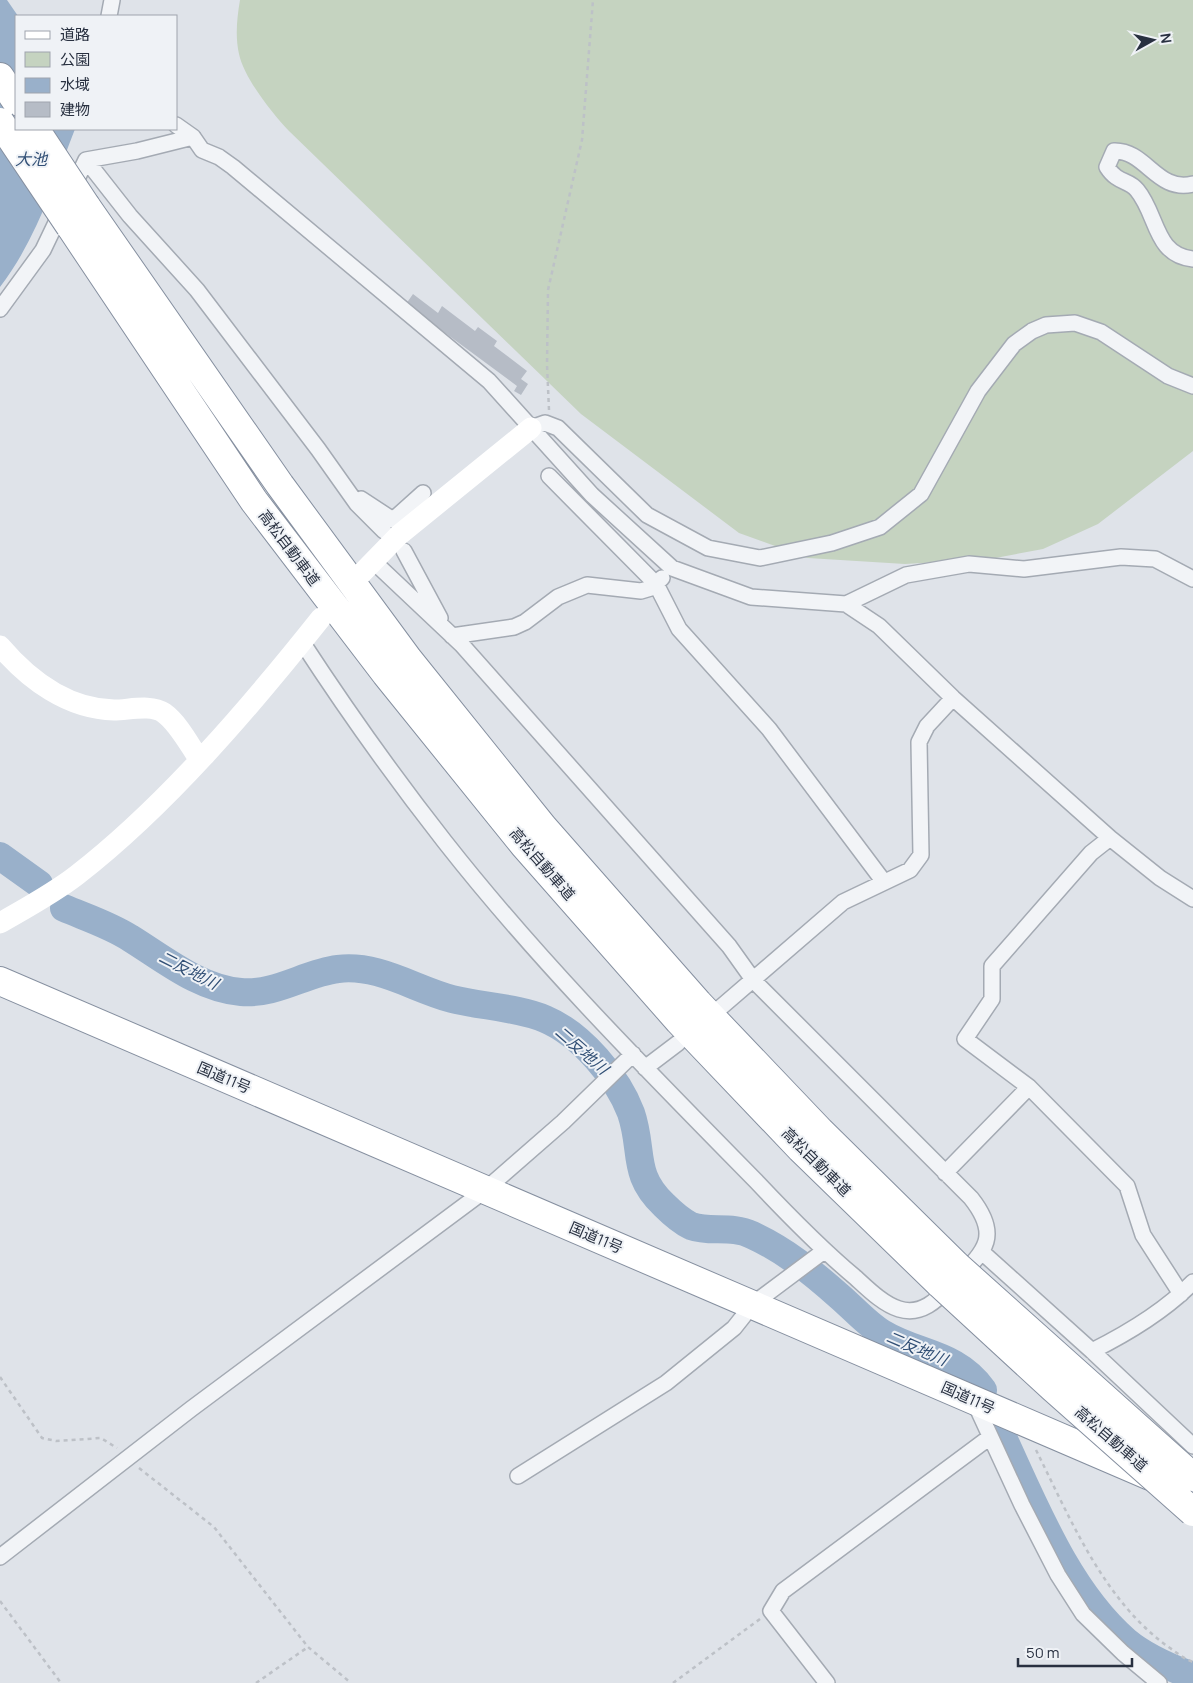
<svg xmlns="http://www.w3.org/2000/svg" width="1193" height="1683" font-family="Manrope,'Noto Sans JP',sans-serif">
	<rect width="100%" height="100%" fill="#dfe3e9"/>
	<path fill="#c5d3c0" d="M240 0H1193V451L1098 524 1043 549 990 559 905 564 808 558 739 533 581 414 289 131C272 113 244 78 239 54 235 36 237 18 240 0Z"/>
	<path fill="#99b0ca" d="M0 0H7L18 16H16V129H75C54 183 36 240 0 287Z"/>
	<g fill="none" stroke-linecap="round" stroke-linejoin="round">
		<path stroke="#99b0ca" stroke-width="28" d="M0 856 39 884
			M64 908C85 917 110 925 130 938 164 959 200 989 241 992 276 995 305 973 338 969 379 964 414 989 452 999 480 1006 520 1008 545 1019 581 1034 618 1078 631 1113 644 1151 631 1174 664 1205 672 1213 681 1221 691 1226 710 1233 731 1225 752 1235 785 1250 813 1273 839 1296 853 1308 867 1324 882 1333 918 1355 956 1352 983 1390
			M1000 1431C1033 1501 1066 1589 1126 1641 1144 1656 1171 1668 1193 1676"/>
	</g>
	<path fill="#b6bcc6" d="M413 294 438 313 442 306 475 331 478 327 497 341 494 346 527 371 521 379 528 384 521 395 514 391 517 386 406 304Z"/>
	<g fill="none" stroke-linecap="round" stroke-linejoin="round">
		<defs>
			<path id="street" d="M109 16 112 0
				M176 125 193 137 202 150 219 157 233 167 489 381 592 495 672 568 751 597 846 604 879 626 953 698 1110 838 1160 878 1193 899
				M86 160 130 216 197 290 318 449 357 504 384 531
				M86 160 137 151 193 137
				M1193 184C1157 193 1146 150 1114 151L1107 167C1118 184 1128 179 1137 190 1158 215 1154 255 1193 259
				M0 309 43 250 86 160
				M531 428 545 423 558 428 647 515 708 548 760 558 832 543 880 527 921 494 978 391 1014 344 1032 331 1046 325 1075 323 1101 332 1168 376 1193 386
				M549 476 656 584 679 629 769 729 884 882
				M361 499 393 520 423 493
				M404 551 440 618
				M846 604 906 575 969 564 1024 569 1121 557 1155 559 1193 579
				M452 636 514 627 525 622 558 597 587 585 641 591 651 588 662 578
				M302 642C347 711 394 777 445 842 540 963 649 1072 756 1181 788 1215 820 1248 856 1278 868 1289 883 1304 899 1309 925 1317 941 1295 957 1279 985 1251 1001 1236 971 1198L754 981 729 946 462 645 373 561
				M1110 838 1091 853 992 966V999L965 1039 1029 1087 1127 1186 1143 1235 1181 1294
				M720 1008 843 902 910 870 921 855 919 742 927 726 953 698
				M645 1068 678 1043
				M945 1173 1029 1087
				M983 1253 1092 1351 1193 1446
				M1092 1351C1128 1333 1165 1311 1193 1282
				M974 1401 1022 1505 1058 1575 1083 1614 1123 1653 1159 1683
				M518 1476 666 1383 734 1328 753 1304 824 1251
				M0 1557 191 1409 484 1191 563 1122 633 1054
				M827 1683 771 1611 783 1591 990 1437"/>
			<path id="highway" d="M0 77 16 101
				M86 206 280 485 408 659 543 827 698 1003 820 1131 957 1266
				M70 226 254 501 386 674 524 845 679 1021 801 1149 940 1284
				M0 981 1150 1476"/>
		</defs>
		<use href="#street" stroke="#a4aab3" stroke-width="18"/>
		<use href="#highway" stroke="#8690a0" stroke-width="30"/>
		<path stroke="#bdc1c7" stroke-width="2.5" stroke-dasharray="4 4" stroke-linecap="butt" d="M549 410 547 365 548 290 582 140 593 0
			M0 1377 42 1438 56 1441 101 1438 117 1448
			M1036 1450C1071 1520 1103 1599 1167 1646 1176 1652 1184 1659 1193 1662
			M139 1468 214 1527 308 1647 351 1683
			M0 1601 61 1683
			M256 1683 308 1647
			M673 1683 760 1619"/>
		<use href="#street" stroke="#f2f4f7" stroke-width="15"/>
		<path stroke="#fff" stroke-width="21" d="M360 575 399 535 531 428
			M0 646C29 680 68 709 114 710 129 710 151 704 164 713 178 723 189 744 199 759
			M0 923C26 908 54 893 77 875 166 806 251 706 321 618"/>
		<use href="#highway" stroke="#fff" stroke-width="28"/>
		<defs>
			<path id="highway-bridge" d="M0 122 70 226
				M35 129 86 206
				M957 1266 1193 1477
				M940 1284 1053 1388 1193 1512"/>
		</defs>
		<use href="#highway-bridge" stroke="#8690a0" stroke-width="30" stroke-linecap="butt"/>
		<use href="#highway-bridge" stroke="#fff" stroke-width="28"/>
	</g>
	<g text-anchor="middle" stroke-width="4" stroke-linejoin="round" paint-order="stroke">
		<g font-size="15" fill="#283040" stroke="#eff2f6">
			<text transform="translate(289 548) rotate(53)" y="5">高松自動車道</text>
			<text transform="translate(542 864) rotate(49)" y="5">高松自動車道</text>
			<text transform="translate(224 1078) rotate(23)" y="5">国道11号</text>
			<text transform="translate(816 1162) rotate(45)" y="5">高松自動車道</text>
			<text transform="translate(596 1238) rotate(23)" y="5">国道11号</text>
			<text transform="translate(968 1398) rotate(24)" y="5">国道11号</text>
			<text transform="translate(1111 1439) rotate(41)" y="5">高松自動車道</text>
		</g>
		<g font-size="16" font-style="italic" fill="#314f75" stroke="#eff2f6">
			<text x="31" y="165">大池</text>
			<text transform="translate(189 970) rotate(27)" y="6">二反地川</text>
			<text transform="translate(582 1050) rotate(41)" y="6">二反地川</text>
			<text transform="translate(917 1348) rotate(23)" y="6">二反地川</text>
		</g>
	</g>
	<rect x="15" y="15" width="162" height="115" fill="#eff2f6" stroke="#9fa4ad"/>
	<rect x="25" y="31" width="25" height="8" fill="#ffffff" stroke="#9fa4ad"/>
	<text x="60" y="40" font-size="15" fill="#283040">道路</text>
	<rect x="25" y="52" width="25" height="15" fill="#c5d3c0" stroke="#9fa4ad"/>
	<text x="60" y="65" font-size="15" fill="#283040">公園</text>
	<rect x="25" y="78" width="25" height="15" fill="#99b0ca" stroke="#9fa4ad"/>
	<text x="60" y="90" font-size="15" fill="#283040">水域</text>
	<rect x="25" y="102" width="25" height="15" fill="#b6bcc6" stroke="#9fa4ad"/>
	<text x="60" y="115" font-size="15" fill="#283040">建物</text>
	<g transform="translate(1153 40) rotate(82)" stroke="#eff2f6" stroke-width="4" paint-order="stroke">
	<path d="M0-4L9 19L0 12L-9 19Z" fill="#283040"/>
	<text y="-8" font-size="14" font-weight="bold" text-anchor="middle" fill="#283040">N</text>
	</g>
	<path d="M1018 1658v8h114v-8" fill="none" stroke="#283040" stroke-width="2.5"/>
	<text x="1026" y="1658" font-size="15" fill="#283040" stroke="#eff2f6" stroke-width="4" paint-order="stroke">50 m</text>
</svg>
